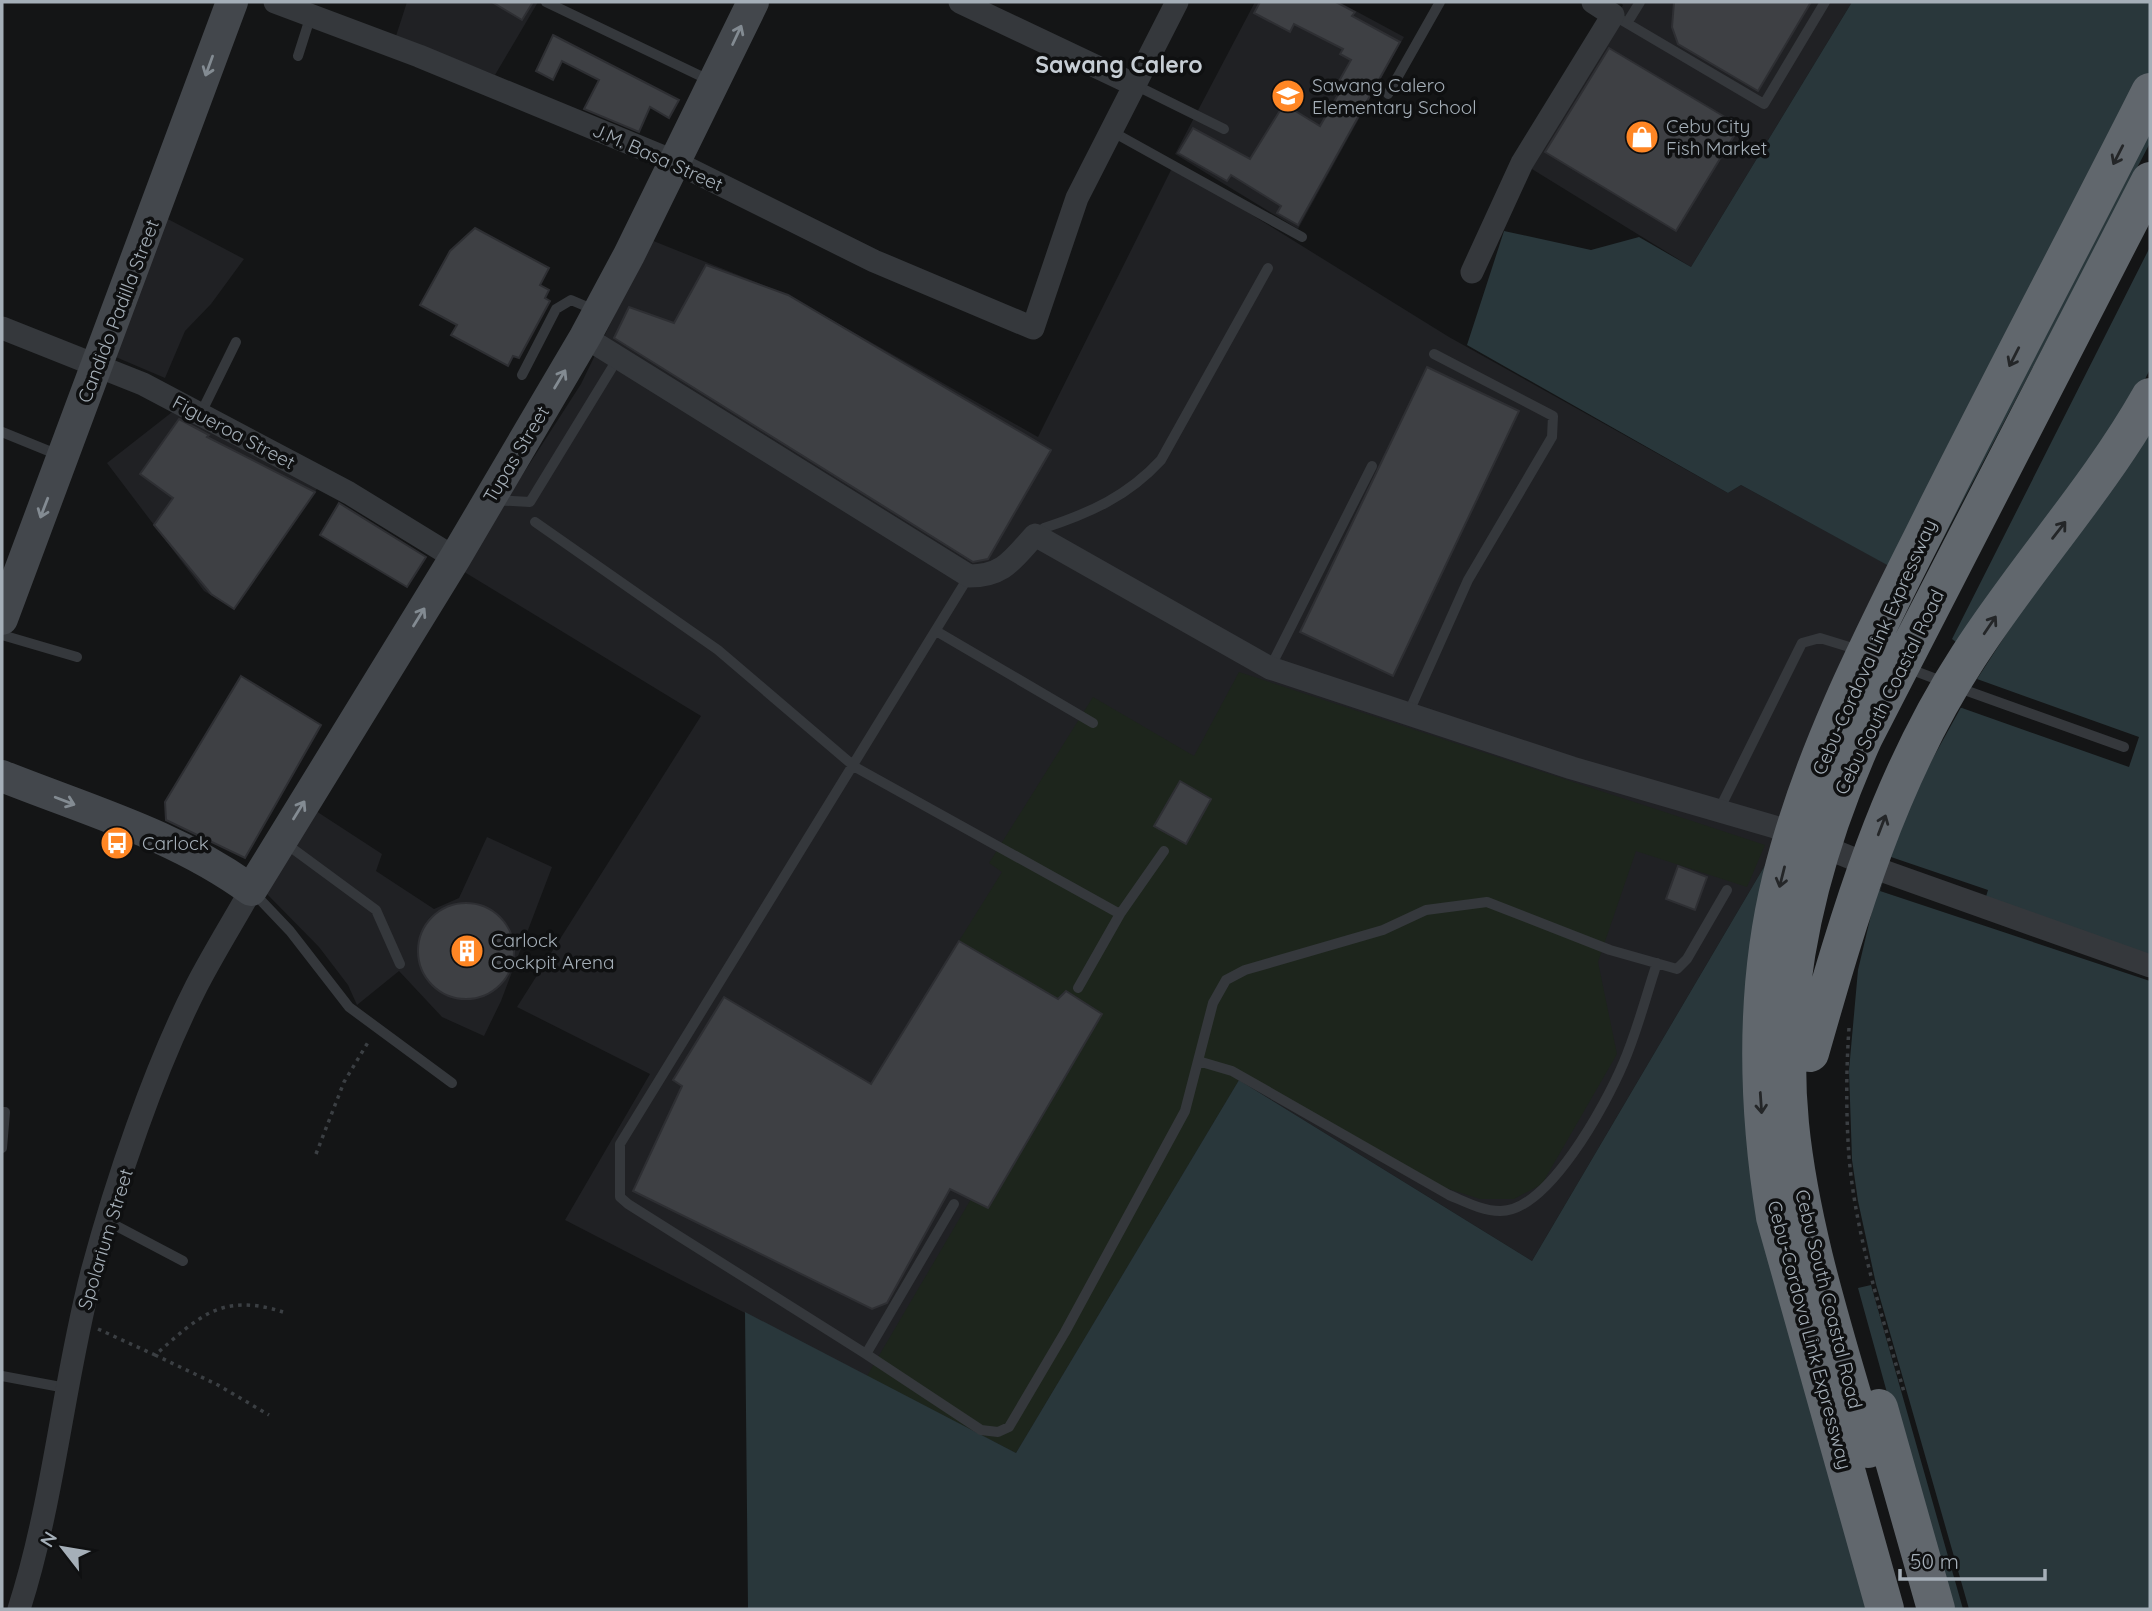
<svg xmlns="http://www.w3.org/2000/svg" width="2152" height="1611" font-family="Quicksand,sans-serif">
	<rect width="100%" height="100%" fill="#141516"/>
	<path fill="#202124" d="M407 2H538L495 75 396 36Z
		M1255 2H1339L1404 37 1298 229 1175 154Z
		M1620 2H1852L1691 267 1527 166 1623 5Z
		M1173 166 1449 337 1728 493 1741 485 1921 583 1771 855 1532 1261 1239 1080 1016 1453 565 1220 650 1074 517 1007 701 716 461 570 581 384 651 240 788 295 1038 437Z
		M164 217 244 259 211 304 185 331 165 378 111 355Z
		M176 409 319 486 234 609 204 591 107 463Z
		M316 811 382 854 376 871 434 909 459 898 487 837 552 867 501 1001 484 1036 442 1017 399 971 357 1005 348 985 319 947 266 893Z"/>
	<path fill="#1d251c" d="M1239 672 1765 845 1747 887 1636 851 1598 962 1617 1054 1542 1184 1514 1199H1480L1427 1182 1239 1080 1016 1453 867 1376 971 1199 988 1207 1102 1014 1066 991 1058 999 959 941 1002 872 989 863 1093 697 1194 756Z"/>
	<path fill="#29373b" d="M1852 2H2150V1609H748L745 1312 1016 1453 1239 1080 1532 1261 1771 855 1880 890 1891 857 1861 678 1962 708 1976 680 1881 645 1920 583 1741 485 1728 493 1467 345 1504 231 1591 250 1639 237 1691 267Z"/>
	<path fill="#141516" d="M2150 143V247L1952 639 1960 645 2131 408 2150 369V434L2098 509 2029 599 1977 679 2139 737 2129 767 1962 708 1965 700 1917 787 1875 898 1858 970 1849 1070 1852 1160 1858 1201 1876 1284 1969 1609H1963L1871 1285 1858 1288 1947 1609H1866L1757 1220 1799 861 1878 886 1887 859 1809 829 1871 677 1960 704 1972 681 1885 650Z
		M1891 857 1988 890 1985 900 2150 960V981L1880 891Z"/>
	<path fill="#3e4044" stroke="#2e2f33" stroke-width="2" d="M492 2H533L522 20Z
		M1260 2H1336L1355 12 1352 16 1400 42 1298 225 1277 213 1281 206 1231 175 1227 181 1178 153 1193 128 1250 159 1284 104 1320 126 1343 86 1338 83 1351 60 1340 54 1343 49 1294 24 1290 32 1254 13Z
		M1674 2H1811L1758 91 1678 44 1672 27Z
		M553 35 679 100 669 118 650 107 639 132 584 109 599 80 562 61 553 80 536 71Z
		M1609 48 1740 126 1676 231 1545 152Z
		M475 228 549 268 540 285 549 290 545 298 550 301 519 358 513 356 508 366 451 335 457 325 420 305 450 251Z
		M706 265 788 295 1051 450 988 559 973 562 614 338 629 307 674 323Z
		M1427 367 1519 411 1393 676 1300 632Z
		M179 419 209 435 207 437 315 492 234 609 211 594 154 525 173 498 140 474Z
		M339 503 426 557 407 587 320 535Z
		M241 676 321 725 245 858 166 820 165 802Z
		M1180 781 1211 799 1186 844 1154 826Z
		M1678 866 1707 877 1695 910 1666 899Z
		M418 951a48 48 0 1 1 96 0a48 48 0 1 1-96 0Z
		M959 941 1058 999 1066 991 1102 1014 988 1208 950 1189 887 1303 872 1309 633 1191 682 1086 673 1080 724 997 871 1084Z"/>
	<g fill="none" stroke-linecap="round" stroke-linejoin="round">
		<path stroke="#3b3f43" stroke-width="3.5" stroke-dasharray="3.5 5" stroke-linecap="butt" d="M1849 1028C1846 1071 1846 1114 1849 1157 1856 1237 1882 1315 1904 1392
			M316 1154 344 1082 370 1039
			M98 1329 155 1355C199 1317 221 1292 283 1312
			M155 1355 218 1385 269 1415"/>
		<path stroke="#35383c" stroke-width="10" d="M546 2 711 81
			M1613 15 1764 104 1825 2
			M1627 23 1640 2
			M298 56 311 15
			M1135 85 1224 129
			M1388 94 1440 2
			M1111 131 1302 237
			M522 375 556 309 571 300 597 311
			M201 413 236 342
			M2 432 61 456
			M492 500 530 502 618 358
			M535 522 718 650 855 767 1120 914
			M1036 535 1044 528C1090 513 1128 496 1161 460L1268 268
			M936 631 1093 723
			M2 635 77 657
			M1270 668 1372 466
			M1907 668 1944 682
			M1959 688 2124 747
			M1408 714 1468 580 1552 437 1553 416 1434 354
			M1719 810 1802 643 1820 638 1859 650
			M285 843 376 910 400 964
			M251 890 290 931 349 1007 452 1083
			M1078 988 1120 914 1164 851
			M1198 1061 1232 1071 1449 1195C1464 1201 1482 1211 1500 1211 1548 1212 1606 1104 1623 1064 1637 1032 1646 996 1657 963
			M2 1112H5L2 1148
			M954 1204 866 1354 628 1204 620 1197V1144L969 576
			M107 1221 183 1261
			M866 1354 981 1430 998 1432 1009 1427 1065 1332 1185 1111 1213 1003 1226 980 1245 970 1383 930 1426 910 1487 902 1610 950 1677 969 1687 959 1727 890
			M2 1376 66 1388"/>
		<path stroke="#35383c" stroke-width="23" d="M275 2 419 56 673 161 874 261 1033 328 1077 198 1177 2
			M960 2 1135 85
			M1472 272 1522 163 1613 15 1593 2
			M2 328 143 384 349 493 455 558
			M585 337 969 576C1004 576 1013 559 1035 535L1270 668 1572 768 1775 827 1886 872 2150 966
			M19 1609C54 1500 63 1383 92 1272 116 1182 154 1070 196 987 213 954 233 922 251 890"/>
		<path stroke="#43474c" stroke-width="32" d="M2 619 232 2
			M2 776C87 810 176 835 251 890L455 558 585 337 629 255 753 2"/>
		<path stroke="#61676d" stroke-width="38" d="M1810 1053C1850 913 1888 780 1968 657 2025 568 2098 489 2150 397
			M1879 1408 1936 1609
			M1868 1449C1838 1343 1801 1234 1790 1124 1777 990 1809 859 1864 737L2150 181
			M1885 1609 1775 1217C1757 1105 1754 990 1781 879 1810 760 1868 645 1923 536 1997 387 2075 241 2150 92"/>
	</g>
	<defs><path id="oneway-shaft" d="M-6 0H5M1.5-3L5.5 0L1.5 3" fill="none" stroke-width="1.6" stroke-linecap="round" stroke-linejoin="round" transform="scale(1.75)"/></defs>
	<g stroke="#838b92">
		<use href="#oneway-shaft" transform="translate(737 35) rotate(-65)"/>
		<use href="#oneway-shaft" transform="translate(209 66) rotate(110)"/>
		<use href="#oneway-shaft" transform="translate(560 379) rotate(-59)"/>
		<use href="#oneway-shaft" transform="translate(44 508) rotate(111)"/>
		<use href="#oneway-shaft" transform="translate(419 617) rotate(-58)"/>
		<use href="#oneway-shaft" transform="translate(65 801) rotate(21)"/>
		<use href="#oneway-shaft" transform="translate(299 810) rotate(-58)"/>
	</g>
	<g stroke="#242628">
		<use href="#oneway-shaft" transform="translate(2118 155) rotate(117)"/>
		<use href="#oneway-shaft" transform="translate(2014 357) rotate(117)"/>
		<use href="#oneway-shaft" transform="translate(2059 530) rotate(-52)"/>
		<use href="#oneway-shaft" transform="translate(1990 625) rotate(-56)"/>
		<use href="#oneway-shaft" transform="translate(1882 825) rotate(-69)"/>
		<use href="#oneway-shaft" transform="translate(1782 877) rotate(104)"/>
		<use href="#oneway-shaft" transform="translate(1761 1103) rotate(86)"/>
	</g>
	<defs>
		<symbol id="school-disc" viewBox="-11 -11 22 22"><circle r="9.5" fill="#ff8624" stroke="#0f1011"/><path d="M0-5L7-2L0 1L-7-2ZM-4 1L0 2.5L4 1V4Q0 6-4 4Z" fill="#fff"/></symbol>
		<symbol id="shop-disc" viewBox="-11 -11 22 22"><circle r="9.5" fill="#ff8624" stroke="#0f1011"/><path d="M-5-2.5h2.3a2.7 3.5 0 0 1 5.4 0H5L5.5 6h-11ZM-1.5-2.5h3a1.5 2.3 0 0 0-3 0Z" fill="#fff"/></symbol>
		<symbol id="bus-disc" viewBox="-11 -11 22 22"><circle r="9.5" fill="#ff8624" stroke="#0f1011"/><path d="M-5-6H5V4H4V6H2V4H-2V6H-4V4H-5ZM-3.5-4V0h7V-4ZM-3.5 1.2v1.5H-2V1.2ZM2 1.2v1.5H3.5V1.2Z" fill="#fff"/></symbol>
		<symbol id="building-disc" viewBox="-11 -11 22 22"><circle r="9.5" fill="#ff8624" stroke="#0f1011"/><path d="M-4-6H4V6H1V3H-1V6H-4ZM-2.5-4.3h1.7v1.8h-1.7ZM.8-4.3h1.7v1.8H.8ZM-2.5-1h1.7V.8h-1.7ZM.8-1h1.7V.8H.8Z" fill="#fff"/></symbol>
	</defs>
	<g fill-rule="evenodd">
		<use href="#school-disc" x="1269" y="77" width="38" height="38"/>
		<use href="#shop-disc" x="1623" y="118" width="38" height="38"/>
		<use href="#bus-disc" x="98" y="824" width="38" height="38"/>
		<use href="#building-disc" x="448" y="932" width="38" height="38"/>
	</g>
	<g text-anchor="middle" stroke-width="7" stroke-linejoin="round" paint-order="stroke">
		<g font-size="19" fill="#a5afb8" stroke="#0f1011" text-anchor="start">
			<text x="1312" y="92">Sawang Calero<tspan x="1312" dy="22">Elementary School</tspan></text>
			<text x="1666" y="133">Cebu City<tspan x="1666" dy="22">Fish Market</tspan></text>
			<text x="142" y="850">Carlock</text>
			<text x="491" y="947">Carlock<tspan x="491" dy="22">Cockpit Arena</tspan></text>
		</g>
		<g font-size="19" fill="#a5afb8" stroke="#0f1011">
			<text transform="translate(658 157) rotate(24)" y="7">J.M. Basa Street</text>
			<text transform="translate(118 311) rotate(-69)" y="7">Candido Padilla Street</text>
			<text transform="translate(234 432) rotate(28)" y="7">Figueroa Street</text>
			<text transform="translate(516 454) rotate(-59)" y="7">Tupas Street</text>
			<text transform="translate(1874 647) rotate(-66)" y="7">Cebu-Cordova Link Expressway</text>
			<text transform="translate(1889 692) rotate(-64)" y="7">Cebu South Coastal Road</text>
			<text transform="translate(105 1239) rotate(-73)" y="7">Spolarium Street</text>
			<text transform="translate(1829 1299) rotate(76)" y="7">Cebu South Coastal Road</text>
			<text transform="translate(1810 1335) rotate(75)" y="7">Cebu-Cordova Link Expressway</text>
		</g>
		<g font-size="23" font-weight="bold" fill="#c6cdd4" stroke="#0f1011">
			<text x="1119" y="73">Sawang Calero</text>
		</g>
	</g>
	<rect width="2152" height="1611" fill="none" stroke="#a5afb8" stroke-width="7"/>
	<g transform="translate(63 1548) rotate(301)" stroke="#0f1011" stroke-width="5" paint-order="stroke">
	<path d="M0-5L12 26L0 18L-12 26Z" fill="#a5afb8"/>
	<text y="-10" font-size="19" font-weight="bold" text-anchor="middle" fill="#a5afb8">N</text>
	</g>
	<path d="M1900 1569v10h145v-10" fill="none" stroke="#a5afb8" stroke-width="3.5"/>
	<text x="1910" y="1569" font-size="21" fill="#a5afb8" stroke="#0f1011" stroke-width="5" paint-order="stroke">50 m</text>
</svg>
